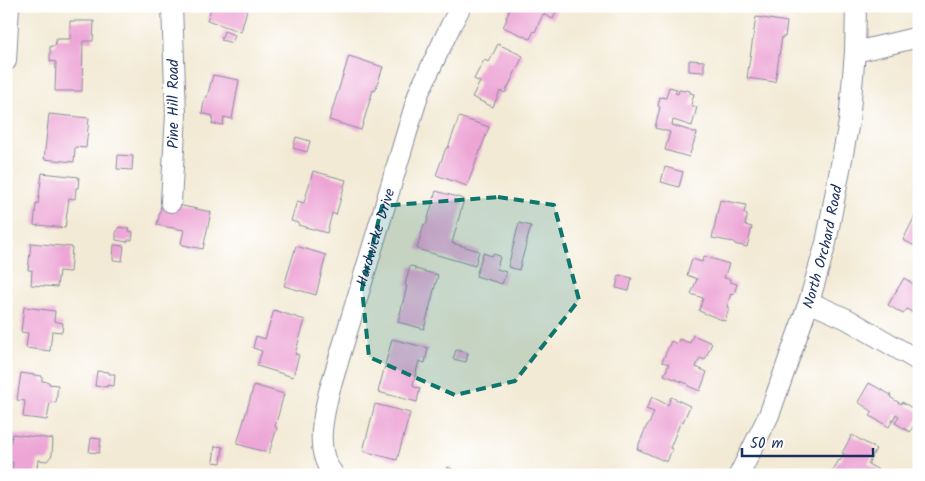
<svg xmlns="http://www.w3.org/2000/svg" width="925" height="481" font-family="Kalam,sans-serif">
	<rect width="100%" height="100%" fill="#fff"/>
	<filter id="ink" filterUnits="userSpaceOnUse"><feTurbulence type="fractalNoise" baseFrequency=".02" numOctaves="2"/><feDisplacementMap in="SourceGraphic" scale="10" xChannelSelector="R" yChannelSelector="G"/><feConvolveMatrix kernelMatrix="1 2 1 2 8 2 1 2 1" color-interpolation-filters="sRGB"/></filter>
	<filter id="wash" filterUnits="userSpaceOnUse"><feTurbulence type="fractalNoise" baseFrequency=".0096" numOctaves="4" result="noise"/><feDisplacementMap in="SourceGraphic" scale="20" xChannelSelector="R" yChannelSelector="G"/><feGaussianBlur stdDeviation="1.12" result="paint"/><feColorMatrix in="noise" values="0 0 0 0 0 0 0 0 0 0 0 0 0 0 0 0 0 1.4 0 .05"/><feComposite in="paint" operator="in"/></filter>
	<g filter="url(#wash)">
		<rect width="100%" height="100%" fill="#f3ead5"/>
		<g id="blocks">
			<path fill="#eda5d5" d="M212 6H248L241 32 207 20Z
				M511 6H558L553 19 543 14 535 32 534 31 530 39 503 27 507 19 506 18Z
				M756 17 787 22 785 37H782L775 82 747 78Z
				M70 21H94L93 41H83L82 91H55L56 62 50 61V46H55L56 39H70Z
				M224 31 235 35 232 43 221 40Z
				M498 44 523 56 505 93 500 91 493 107 472 97 480 82 474 79 484 60 489 62Z
				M349 56 383 67 375 91 373 90 361 130 329 120Z
				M689 60 704 61V72L689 71Z
				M213 75 239 80 232 119 224 117 223 125 212 124 213 116 202 113 205 97H207Z
				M669 87 677 89 675 93 678 94 679 90 685 91 686 90 690 91V93L694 94 691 105 697 107 692 126 673 120 672 125 697 133 689 157 665 150 670 132 655 128 660 107 658 106 660 97 666 98Z
				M49 114 89 118 86 148 75 147 74 162 44 159Z
				M459 117 489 127 467 186 436 175 446 148H448Z
				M296 137 310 141 307 152 293 148Z
				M118 155 133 156 132 170 117 169Z
				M665 167 683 172 679 187 661 182Z
				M313 171 346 180 336 215 332 213 327 233 298 225 299 223 291 221 297 201 304 203Z
				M42 173 79 177 78 188H76L75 199 69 198 65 228 38 225V226L34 225 36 203 38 204Z
				M918 176H919V191L914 189Z
				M436 191 464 199 452 243 479 251 475 266 417 249 424 224 426 225Z
				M720 200 746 205 744 213 747 215V218L745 225 752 227 747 247 734 244V242L712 238Z
				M178 205 211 212 203 249 183 245 181 243 184 230 157 225 161 206Z
				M915 216 919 218V248L903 240Z
				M519 223 531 226 519 270 508 267Z
				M119 227 130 229 129 231 133 232 132 240H128L127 242 116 240V233Z
				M31 243 72 247 70 272 59 271 57 287 31 285 32 270H28Z
				M114 245 124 246 122 261 113 260Z
				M296 246 326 255 316 295 284 286Z
				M483 253 492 256 493 254 500 256 497 269 506 272 502 284 476 276Z
				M704 256 729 264 724 278 730 279V282L737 284 734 294 731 293 727 307 729 308 725 321 699 311 703 298 691 294 697 279 687 275 692 259 702 262Z
				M410 266 415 267V269L438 275 424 329 398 322 407 286 405 285Z
				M619 275 632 278 629 291 616 288Z
				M904 278 916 286 919 282V322L913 319 916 315 907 309 903 314 888 305Z
				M24 307 55 311 54 321 63 323 62 332 52 331 50 351 26 348 28 333 21 332Z
				M274 310 305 320 295 354 299 355 293 377 257 366 262 351 253 348 256 336 265 339Z
				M693 335 712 343 705 360 700 358 696 367 707 372 700 391 688 386V384L664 375 669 364 662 362 671 341 677 344 679 339 690 343Z
				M392 339 428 348 425 363 419 361 413 384 414 387 420 388 417 402 378 392Z
				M456 350 468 353 466 362 453 359Z
				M97 371 109 372V374H115L114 386 107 385V387L95 386Z
				M21 373 42 376V381L49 382V384L58 385 56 403 50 402 47 420 23 417 25 401 17 400Z
				M869 383 891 395 890 397 901 404 902 402 919 412V417L910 432 895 423 899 416 896 414 889 427 870 416 873 412 858 402Z
				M254 385 284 394 275 427 277 428 269 453 237 444Z
				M652 397 668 405 671 397 690 406 683 422 681 421 670 448 672 449 667 462 637 449 647 425 649 424 654 412 646 409Z
				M375 404 410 413 397 460 363 451Z
				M12 434 53 439 52 455 47 461 38 460 36 475H14L15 470H12L13 462H8Z
				M852 435 876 449 868 464 879 470 877 473 878 475H830L839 460 840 461 844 454 842 453Z
				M91 438 101 439 99 453 89 452Z
				M215 446 223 447 221 463 213 462Z
				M448 467 459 473 460 471 466 475H444Z
				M476 470 485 475H473Z"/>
		</g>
	</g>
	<g filter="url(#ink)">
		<use href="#blocks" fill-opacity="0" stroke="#878c9a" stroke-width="1"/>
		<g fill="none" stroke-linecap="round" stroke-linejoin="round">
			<defs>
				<g id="minor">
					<path d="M855 52 919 37"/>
					<path d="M6 61 9 6"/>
					<path d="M171 202 176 114 172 6"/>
					<path d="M809 302 847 319 919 361"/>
					<path id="s1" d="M334 475C314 452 323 418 329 392L419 92 451 25 461 6"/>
					<path id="s2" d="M739 475 769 415 809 302 826 243 849 122 855 52 856 6"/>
				</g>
			</defs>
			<use href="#minor" stroke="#878c9a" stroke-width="22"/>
			<use href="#minor" stroke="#fff" stroke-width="20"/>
		</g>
	</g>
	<path fill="#0f766e" fill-opacity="0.2" stroke="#0f766e" stroke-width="4" stroke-dasharray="10 6" stroke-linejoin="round" d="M498 197 554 205 579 300 515 381 455 395 369 357 362 289 382 206Z"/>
	<g text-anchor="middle" stroke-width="4.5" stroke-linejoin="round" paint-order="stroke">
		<g font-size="15" fill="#1b2f5e" stroke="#fff">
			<text transform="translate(173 104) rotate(-90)" y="5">Pine Hill Road</text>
			<text dy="5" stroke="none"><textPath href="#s1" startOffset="248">Hardwicke Drive</textPath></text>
			<text dy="5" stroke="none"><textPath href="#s2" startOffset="244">North Orchard Road</textPath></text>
		</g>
	</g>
	<rect width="925" height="481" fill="none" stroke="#fff" stroke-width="25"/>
	<path d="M742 448v8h131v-8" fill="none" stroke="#1b2f5e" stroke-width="2.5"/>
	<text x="750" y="448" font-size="15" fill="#1b2f5e" stroke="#ffffff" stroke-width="4" paint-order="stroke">50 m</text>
</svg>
